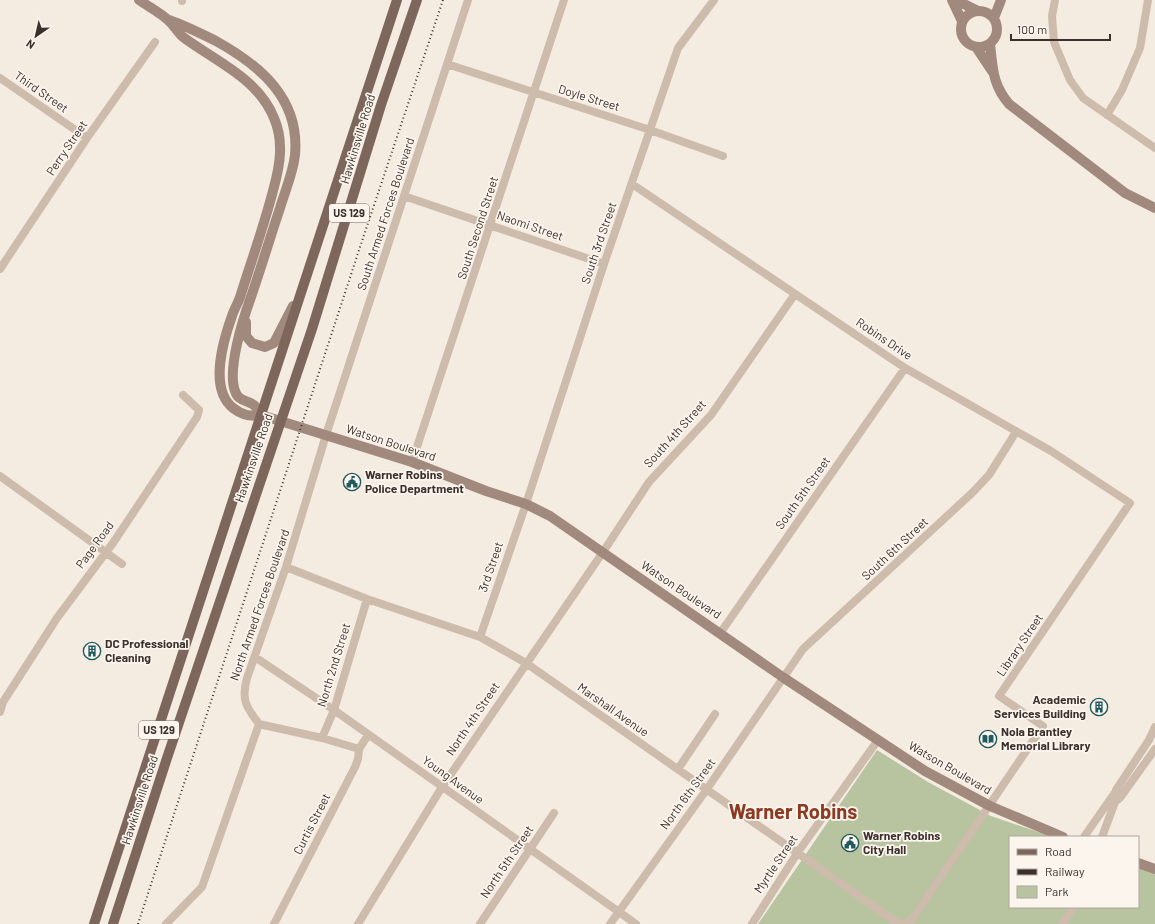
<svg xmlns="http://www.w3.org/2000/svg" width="1155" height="924" font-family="Barlow,sans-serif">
	<rect width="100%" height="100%" fill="#f4ebe1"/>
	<path fill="#b8c4a0" d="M877 750 928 782 991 816 1053 837H1010V907H1138V865L1155 871V924H758Z"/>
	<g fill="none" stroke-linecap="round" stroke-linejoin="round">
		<path stroke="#cdbbac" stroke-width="8" d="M1055 0 1052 16 1054 42 1070 80 1083 98 1155 148
			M182 1V0
			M447 64 650 130 723 156
			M0 78 87 138
			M1107 115 1122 90 1140 48 1148 0
			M632 184 905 368 1051 451 1130 503 999 696 1043 726 913 918 905 924
			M404 196 604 264
			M0 269 87 138 155 42
			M412 462 564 0
			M0 476 122 564
			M286 567 367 599 480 637 526 663 899 924
			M721 632 905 368
			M480 637 526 504 604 264 678 48 714 0
			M255 657 334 710 636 924
			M0 712 3 702 57 618 113 543 197 417 199 410 183 395
			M259 724 322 738 359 749
			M322 738 334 710 367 599
			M678 769 715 714
			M1115 802 1120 798 1155 749
			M1084 837 1116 791
			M1102 837 1115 802 1116 790 1149 740 1155 727
			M166 924 202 887 259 724C246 707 241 700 247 678L286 567 326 435 468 0
			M274 924 355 767 358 759 359 749 368 735
			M358 924 442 787 603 552 649 482 711 415 795 294
			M480 924 554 813
			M610 924 707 789 803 649 972 493 989 475 1016 432
			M752 924 798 852 878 740
			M1062 924 1074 907"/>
		<path stroke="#a18a7d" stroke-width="10" d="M139 0C149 7 161 13 169 21 174 25 177 32 183 37 215 61 258 78 274 118 284 141 280 165 274 187 265 223 252 259 241 294 239 302 234 309 232 316 223 341 209 389 233 408 242 415 250 417 261 415L412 462 486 491 526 504 550 516 784 678 925 771 990 806 1063 837
			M952 0 962 21
			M956 0 976 10
			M961 29a18 18 0 1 1 36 0a18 18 0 1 1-36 0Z
			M994 18 1001 0
			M169 20C186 26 200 33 216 41 261 66 300 99 295 155 293 173 285 191 280 208 270 238 261 268 251 297 243 319 227 369 235 391 238 401 247 400 254 405 256 407 259 412 261 415
			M990 44C993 68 992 84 1009 104L1125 193 1155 208
			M976 47 992 71
			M246 322V336L252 343 265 347 274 343 293 306
			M1138 863 1155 869"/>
		<path stroke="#7d675c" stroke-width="10" d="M94 924 397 0
			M113 924 167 758 312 329 381 105 417 0"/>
		<path stroke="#3b302b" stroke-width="2" stroke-dasharray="1 3" stroke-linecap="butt" d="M138 924 363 238 443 0"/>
	</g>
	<defs>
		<symbol id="civic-ring" viewBox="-11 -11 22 22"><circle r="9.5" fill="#fbf5ee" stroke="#1f5a5e" stroke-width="1.5"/><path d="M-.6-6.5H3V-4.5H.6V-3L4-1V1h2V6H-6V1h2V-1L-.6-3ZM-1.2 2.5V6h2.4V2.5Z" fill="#1f5a5e"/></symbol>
		<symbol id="building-ring" viewBox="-11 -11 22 22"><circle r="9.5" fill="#fbf5ee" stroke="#1f5a5e" stroke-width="1.5"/><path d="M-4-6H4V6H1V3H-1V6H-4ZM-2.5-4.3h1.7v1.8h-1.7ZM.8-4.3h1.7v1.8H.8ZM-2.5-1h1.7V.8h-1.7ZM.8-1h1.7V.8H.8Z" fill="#1f5a5e"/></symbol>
		<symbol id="library-ring" viewBox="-11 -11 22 22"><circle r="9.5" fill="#fbf5ee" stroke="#1f5a5e" stroke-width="1.5"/><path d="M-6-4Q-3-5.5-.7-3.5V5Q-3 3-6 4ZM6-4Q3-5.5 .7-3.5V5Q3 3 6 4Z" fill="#1f5a5e"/></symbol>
	</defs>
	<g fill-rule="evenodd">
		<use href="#civic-ring" x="342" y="472" width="20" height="20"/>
		<use href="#building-ring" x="82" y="641" width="20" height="20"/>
		<use href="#building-ring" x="1089" y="697" width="20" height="20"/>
		<use href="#library-ring" x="978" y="729" width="20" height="20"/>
		<use href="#civic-ring" x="840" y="833" width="20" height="20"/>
	</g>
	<g text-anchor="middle" stroke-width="3.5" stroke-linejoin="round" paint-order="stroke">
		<g fill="#fbf5ee" stroke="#756b66" stroke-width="1">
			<rect x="329" y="204" width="40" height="18" rx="3"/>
			<rect x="139" y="721" width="40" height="18" rx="3"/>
		</g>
		<g font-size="11" font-weight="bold" fill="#3b302b">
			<text x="349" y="217">US 129</text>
			<text x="159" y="734">US 129</text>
		</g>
		<g font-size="12" fill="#3b302b" stroke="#fbf5ee">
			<text transform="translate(41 92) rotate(35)" y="4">Third Street</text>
			<text transform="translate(589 98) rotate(17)" y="4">Doyle Street</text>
			<text transform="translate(358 139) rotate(-73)" y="4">Hawkinsville Road</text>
			<text transform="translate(67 148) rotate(-56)" y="4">Perry Street</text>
			<text transform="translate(386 214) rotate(-72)" y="4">South Armed Forces Boulevard</text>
			<text transform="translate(530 226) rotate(19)" y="4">Naomi Street</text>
			<text transform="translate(478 228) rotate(-72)" y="4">South Second Street</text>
			<text transform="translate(599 243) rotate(-71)" y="4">South 3rd Street</text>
			<text transform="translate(884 339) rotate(34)" y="4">Robins Drive</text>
			<text transform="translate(675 434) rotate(-48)" y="4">South 4th Street</text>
			<text transform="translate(391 443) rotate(18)" y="4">Watson Boulevard</text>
			<text transform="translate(254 458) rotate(-71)" y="4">Hawkinsville Road</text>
			<text transform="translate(803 493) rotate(-55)" y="4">South 5th Street</text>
			<text transform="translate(95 545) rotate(-54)" y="4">Page Road</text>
			<text transform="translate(895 549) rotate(-43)" y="4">South 6th Street</text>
			<text transform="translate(491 567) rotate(-71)" y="4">3rd Street</text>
			<text transform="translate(681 590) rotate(34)" y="4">Watson Boulevard</text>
			<text transform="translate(260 605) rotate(-71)" y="4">North Armed Forces Boulevard</text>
			<text transform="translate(1020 645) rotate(-56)" y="4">Library Street</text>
			<text transform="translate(334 665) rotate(-73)" y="4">North 2nd Street</text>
			<text transform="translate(613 710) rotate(35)" y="4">Marshall Avenue</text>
			<text transform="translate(473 719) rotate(-56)" y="4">North 4th Street</text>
			<text transform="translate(950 768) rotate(30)" y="4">Watson Boulevard</text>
			<text transform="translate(453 780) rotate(36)" y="4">Young Avenue</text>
			<text transform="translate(688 794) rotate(-54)" y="4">North 6th Street</text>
			<text transform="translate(140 800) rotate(-72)" y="4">Hawkinsville Road</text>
			<text transform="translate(312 824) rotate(-63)" y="4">Curtis Street</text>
			<text transform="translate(507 862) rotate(-56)" y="4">North 5th Street</text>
			<text transform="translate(776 864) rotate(-56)" y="4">Myrtle Street</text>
		</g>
		<g font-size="12" font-weight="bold" fill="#3b302b" stroke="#fbf5ee" text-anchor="start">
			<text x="365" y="479">Warner Robins<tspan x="365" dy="14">Police Department</tspan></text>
			<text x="105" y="648">DC Professional<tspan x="105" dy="14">Cleaning</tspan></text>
			<text x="1086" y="704" text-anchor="end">Academic<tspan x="1086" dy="14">Services Building</tspan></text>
			<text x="1001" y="736">Nola Brantley<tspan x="1001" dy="14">Memorial Library</tspan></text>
			<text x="863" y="840">Warner Robins<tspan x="863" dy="14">City Hall</tspan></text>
		</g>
		<g font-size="20" font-weight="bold" fill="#8c3b22" stroke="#fbf5ee">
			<text x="793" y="819">Warner Robins</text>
		</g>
	</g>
	<rect x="1009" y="836" width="130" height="72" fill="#fbf5ee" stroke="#aea6a0"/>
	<rect x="1017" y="849" width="20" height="6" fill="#7d675c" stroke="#aea6a0"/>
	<text x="1045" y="856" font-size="12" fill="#3b302b">Road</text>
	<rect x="1017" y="869" width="20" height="6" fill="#3b302b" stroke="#aea6a0"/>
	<text x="1045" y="876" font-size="12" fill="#3b302b">Railway</text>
	<rect x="1017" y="886" width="20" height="12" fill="#b8c4a0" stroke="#aea6a0"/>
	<text x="1045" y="896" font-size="12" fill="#3b302b">Park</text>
	<g transform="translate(36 36) rotate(214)" stroke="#fbf5ee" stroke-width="3" paint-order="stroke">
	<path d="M0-3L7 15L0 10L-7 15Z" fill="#3b302b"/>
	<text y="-6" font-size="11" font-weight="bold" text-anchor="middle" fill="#3b302b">N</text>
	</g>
	<path d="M1011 34v6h99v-6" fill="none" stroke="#3b302b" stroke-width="2"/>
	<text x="1017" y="34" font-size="12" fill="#3b302b" stroke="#fbf5ee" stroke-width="3" paint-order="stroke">100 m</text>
</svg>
